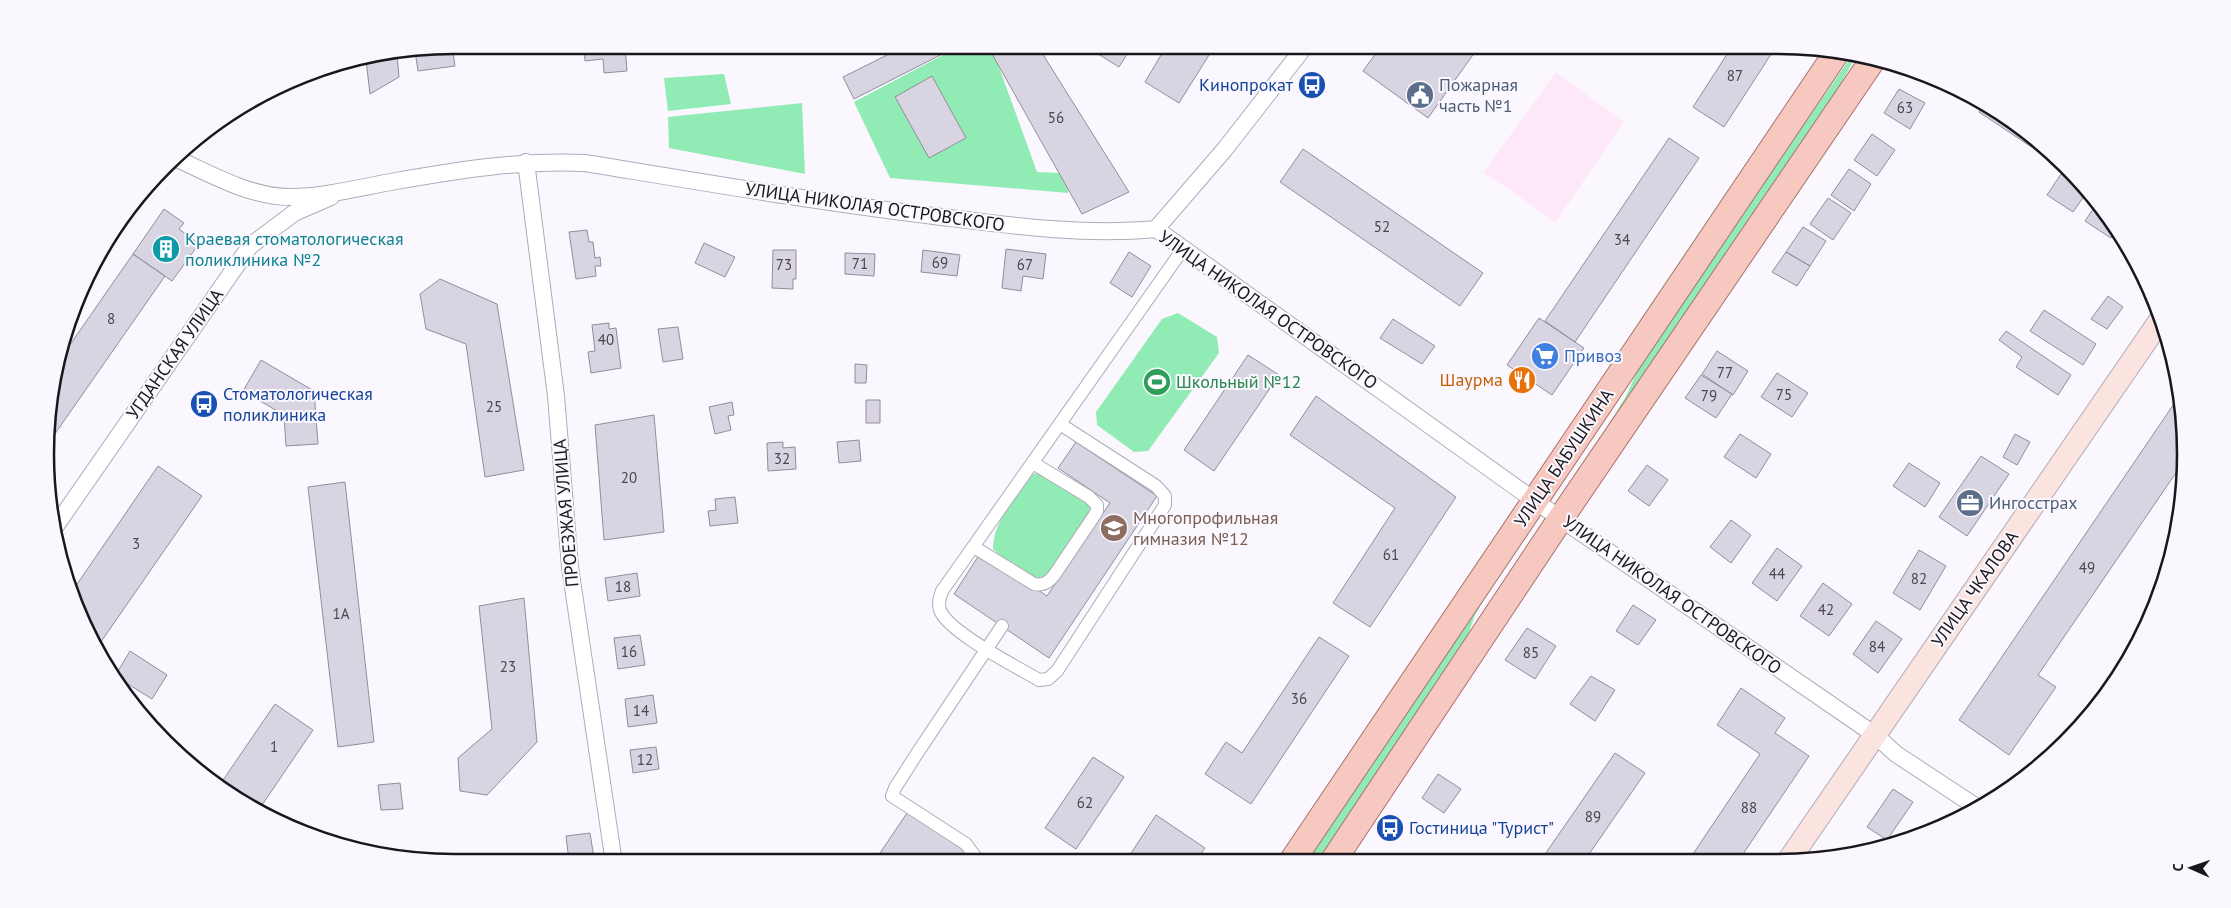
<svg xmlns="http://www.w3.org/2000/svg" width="2231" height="908" font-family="'PT Sans',sans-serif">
	<rect width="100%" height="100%" fill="#faf8fe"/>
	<path fill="#fee8f7" d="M1556 72 1624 122 1555 223 1509 189 1483 173Z"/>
	<path fill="#91ebb5" d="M962 45H991L1037 172 1061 173 1068 184V193L890 178 854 102Z
		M1851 57 1855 58 1836 92 1577 475 1625 398 1647 351Z
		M724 74 731 104 668 111 664 78Z
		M802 103 805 174 669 148 668 117Z
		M1178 313 1217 337 1219 353 1148 451 1134 452 1097 425 1096 412 1162 319Z
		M1039 473 1088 503 1092 511 1048 575 1037 579C1022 573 1005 561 993 549 993 520 1017 496 1033 474Z
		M1520 540 1475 615 1463 649 1318 861H1303Z"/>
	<path fill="#d9d4e2" stroke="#928d9a" d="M452 45 455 66 418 71 415 51Z
		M584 45H625L627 71 604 73 603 59 585 61Z
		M733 45H750V50L734 52Z
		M907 45H960L854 99 843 77Z
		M987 45H1037L1129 192 1082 214Z
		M1093 45H1133L1119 67 1090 49Z
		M1167 45H1210L1214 47 1179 103 1145 82Z
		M1382 45H1480L1428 118 1363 71Z
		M1733 45H1777L1724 127 1693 107Z
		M397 54 399 77 370 94 366 60Z
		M932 76 966 138 929 158 895 97Z
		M1899 89 1925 103 1910 129 1884 113Z
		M1985 103 2042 143 2036 150 1979 112Z
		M1872 134 1895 150 1877 176 1854 160Z
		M1669 138 1699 158 1575 342 1545 321Z
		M1303 149 1483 273 1460 306 1280 182Z
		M1849 169 1871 184 1854 211 1831 195Z
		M2061 174 2087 192 2073 212 2047 195Z
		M1828 198 1851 213 1833 240 1810 224Z
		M2098 202 2117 230 2111 238 2085 221Z
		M164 209 184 223 179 229 199 244 172 281 133 254Z
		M1803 227 1826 241 1810 266 1786 252Z
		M587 230 589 242H593L595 258 600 257 601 266H595L596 276 576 279 569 232Z
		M704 243 735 257 725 277 695 263Z
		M1006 249 1046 254 1043 279 1023 276 1021 291 1002 288Z
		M773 250H796V279H793V289L772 288Z
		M923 250 960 255 957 276 921 272Z
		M1129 252 1151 266 1132 297 1110 283Z
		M1786 252 1810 266 1797 286 1772 272Z
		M845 253 875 254 874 276 845 274Z
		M133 254 165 276 50 441 49 400 58 362Z
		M440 279 497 304 524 470 485 477 466 344 426 329 420 294Z
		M2108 296 2123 307 2107 329 2091 319Z
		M2044 310 2096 344 2083 365 2030 331Z
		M1539 318 1584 348 1552 395 1507 365Z
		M1393 319 1435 346 1422 364 1380 338Z
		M609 323V329L616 328 621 368 591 373 588 352 595 351 592 325Z
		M678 327 683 359 663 362 658 329Z
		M2006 331 2071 375 2058 395 2016 367 2022 357 1999 340Z
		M1717 351 1748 371 1733 395 1702 374Z
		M1248 355 1279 375 1214 471 1184 450Z
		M261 360 314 391 318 444 286 446 284 415 243 391Z
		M855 364 867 365 866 383H855Z
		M1777 373 1808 393 1792 417 1761 397Z
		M1701 375 1732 394 1716 418 1685 398Z
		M2180 395 2185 427 2184 461 2038 675 2056 687 2009 755 1959 720Z
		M1316 396 1456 497 1370 627 1333 603 1395 508 1290 435Z
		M866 400H880V423H866Z
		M732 402 734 415 728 416 731 430 715 434 709 407Z
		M654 415 664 532 604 540 595 425Z
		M1740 434 1771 454 1756 478 1724 457Z
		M2015 434 2030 442 2017 465 2003 457Z
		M859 440 861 461 839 463 837 442Z
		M783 442V448L795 447 796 469 768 471 767 443Z
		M1076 442 1157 496 1049 658 954 594 981 552 1047 596 1110 503 1058 468Z
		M1981 456 2009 474 1967 536 1939 517Z
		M1909 463 1940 483 1925 507 1893 486Z
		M1647 465 1668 480 1649 506 1628 491Z
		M158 466 202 496 96 649 76 611 71 593Z
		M345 482 374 742 338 747 308 487Z
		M735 497 738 523 710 526 708 511 716 510 715 499Z
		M1731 520 1751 535 1731 563 1710 547Z
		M1777 548 1802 566 1777 601 1752 583Z
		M1919 550 1946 566 1920 610 1893 593Z
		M637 573 640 596 608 601 605 578Z
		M1823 583 1852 604 1829 636 1800 616Z
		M524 598 537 742 487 795 460 791 458 758 492 729 479 606Z
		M1633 605 1656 620 1638 645 1616 631Z
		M1876 621 1902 639 1878 673 1853 654Z
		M1527 628 1556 646 1535 679 1505 660Z
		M640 635 645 665 618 669 614 638Z
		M1319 637 1349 656 1251 804 1205 774 1226 742 1242 753Z
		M130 651 167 675 152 699 115 676Z
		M1591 676 1615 690 1595 721 1570 704Z
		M1741 688 1785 718 1775 733 1809 756 1739 860H1689L1760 754 1717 725Z
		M653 695 657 723 628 727 625 699Z
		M275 704 313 730 260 808 205 779 192 764 221 783Z
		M656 747 659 769 633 773 630 750Z
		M1615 753 1645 773 1585 860H1541Z
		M1093 757 1124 777 1076 849 1045 828Z
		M1438 774 1461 789 1444 813 1422 798Z
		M400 783 403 809 381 810 378 785Z
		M1893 789 1913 802 1887 840 1867 827Z
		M909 810 966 851 959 862H874Z
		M1156 815 1205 848 1196 861H1126Z
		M590 833 594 858 569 861 566 836Z"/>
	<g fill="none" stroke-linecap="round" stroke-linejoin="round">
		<defs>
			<path id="pedestrian" d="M1060 424 1156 486 1165 496V505L1057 671 1048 679 1039 680C1017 667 948 632 940 610 938 604 940 596 942 591L1183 249
				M974 547 1034 584C1044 586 1049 582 1055 574L1094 516 1097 511V505L1089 497 1033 463
				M979 862 966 844 892 796 895 788 916 755 1002 626"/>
			<path id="minor" d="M175 158C211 174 250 197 290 197 324 197 362 187 396 181 459 170 521 160 585 163 701 182 817 202 934 216 1007 225 1082 236 1156 229L1535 501 1875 735 1896 754 1975 806
				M526 162 556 396 570 567 614 863
				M1156 229 1225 149 1306 45
				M53 530 250 246 294 213 331 197"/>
			<path id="secondary" d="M1789 860 2161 319"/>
			<path id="primary" d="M1292 861 1835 55
				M1333 861 1561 518 1872 61"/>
		</defs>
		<use href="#pedestrian" stroke="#b0abb8" stroke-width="14"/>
		<use href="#minor" stroke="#b0abb8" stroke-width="18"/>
		<use href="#secondary" stroke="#b0abb8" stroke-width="24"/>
		<use href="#primary" stroke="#a6726b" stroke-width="27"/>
		<use href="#pedestrian" stroke="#fff" stroke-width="12"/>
		<use href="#minor" stroke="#fff" stroke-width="16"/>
		<use href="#secondary" stroke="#fbe3df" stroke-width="22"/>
		<use href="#primary" stroke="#f7c8bf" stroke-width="25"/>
	</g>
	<defs>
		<symbol id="bus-disc" viewBox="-11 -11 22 22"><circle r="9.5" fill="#1a4fb4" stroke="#faf8fe"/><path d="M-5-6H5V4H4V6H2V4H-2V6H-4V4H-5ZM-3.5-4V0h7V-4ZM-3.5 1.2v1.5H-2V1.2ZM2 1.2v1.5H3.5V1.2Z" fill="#fff"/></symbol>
		<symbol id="civic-disc" viewBox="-11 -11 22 22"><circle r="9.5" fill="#5c6f8a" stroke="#faf8fe"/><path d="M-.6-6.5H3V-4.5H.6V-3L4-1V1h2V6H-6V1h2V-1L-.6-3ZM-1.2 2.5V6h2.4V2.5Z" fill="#fff"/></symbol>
		<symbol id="building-disc" viewBox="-11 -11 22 22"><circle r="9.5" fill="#0f9aa8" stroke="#faf8fe"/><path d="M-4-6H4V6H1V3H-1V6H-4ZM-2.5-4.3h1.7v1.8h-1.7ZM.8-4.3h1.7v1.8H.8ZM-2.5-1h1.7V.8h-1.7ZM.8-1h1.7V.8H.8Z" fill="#fff"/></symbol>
		<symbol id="supermarket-disc" viewBox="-11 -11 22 22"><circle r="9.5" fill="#3f7fe0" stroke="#faf8fe"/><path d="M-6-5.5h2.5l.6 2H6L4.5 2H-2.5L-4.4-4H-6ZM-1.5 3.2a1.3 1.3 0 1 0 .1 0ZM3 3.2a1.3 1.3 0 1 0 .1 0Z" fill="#fff"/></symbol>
		<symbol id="restaurant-disc" viewBox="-11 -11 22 22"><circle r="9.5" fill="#e8710a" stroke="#faf8fe"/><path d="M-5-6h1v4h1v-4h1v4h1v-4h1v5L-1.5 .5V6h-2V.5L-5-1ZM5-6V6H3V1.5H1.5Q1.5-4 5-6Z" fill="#fff"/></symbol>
		<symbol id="stadium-disc" viewBox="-11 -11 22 22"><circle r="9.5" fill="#2e9e5b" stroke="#faf8fe"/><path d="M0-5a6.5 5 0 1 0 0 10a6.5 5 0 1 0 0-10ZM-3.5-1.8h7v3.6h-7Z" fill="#fff"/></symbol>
		<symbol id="office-disc" viewBox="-11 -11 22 22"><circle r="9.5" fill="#5c6f8a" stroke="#faf8fe"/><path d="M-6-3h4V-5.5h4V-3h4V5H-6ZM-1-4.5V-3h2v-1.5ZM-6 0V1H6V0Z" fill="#fff"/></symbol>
		<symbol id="school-disc" viewBox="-11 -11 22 22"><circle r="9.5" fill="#8d6e63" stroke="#faf8fe"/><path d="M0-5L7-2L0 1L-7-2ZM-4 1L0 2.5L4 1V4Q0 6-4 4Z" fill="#fff"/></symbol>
	</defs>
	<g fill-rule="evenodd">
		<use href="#bus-disc" x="1296" y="69" width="32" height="32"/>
		<use href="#civic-disc" x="1404" y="79" width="32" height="32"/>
		<use href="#building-disc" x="150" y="233" width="32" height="32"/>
		<use href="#supermarket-disc" x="1529" y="340" width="32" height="32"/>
		<use href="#restaurant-disc" x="1506" y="364" width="32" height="32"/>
		<use href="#stadium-disc" x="1141" y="366" width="32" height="32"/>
		<use href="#bus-disc" x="188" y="388" width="32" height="32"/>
		<use href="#office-disc" x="1954" y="487" width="32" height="32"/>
		<use href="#school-disc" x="1098" y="512" width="32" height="32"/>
		<use href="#bus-disc" x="1374" y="812" width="32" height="32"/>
	</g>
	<g text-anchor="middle" stroke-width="4" stroke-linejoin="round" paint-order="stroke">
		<g font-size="15" fill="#49464e">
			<text x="1735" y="81">87</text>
			<text x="1905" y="113">63</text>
			<text x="1056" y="123">56</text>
			<text x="1382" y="232">52</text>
			<text x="1622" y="245">34</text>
			<text x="940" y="268">69</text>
			<text x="860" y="269">71</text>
			<text x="784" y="270">73</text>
			<text x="1025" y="270">67</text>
			<text x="111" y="324">8</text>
			<text x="606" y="345">40</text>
			<text x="1725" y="378">77</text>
			<text x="1784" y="400">75</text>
			<text x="1709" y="401">79</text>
			<text x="494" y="412">25</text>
			<text x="782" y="464">32</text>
			<text x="629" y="483">20</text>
			<text x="136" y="549">3</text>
			<text x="1391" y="560">61</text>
			<text x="2087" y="573">49</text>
			<text x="1777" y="579">44</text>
			<text x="1919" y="584">82</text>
			<text x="623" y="592">18</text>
			<text x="1826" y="615">42</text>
			<text x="341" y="619">1А</text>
			<text x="1877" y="652">84</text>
			<text x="629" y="657">16</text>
			<text x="1531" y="658">85</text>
			<text x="508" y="672">23</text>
			<text x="1299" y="704">36</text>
			<text x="641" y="716">14</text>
			<text x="274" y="752">1</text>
			<text x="645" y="765">12</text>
			<text x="1085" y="808">62</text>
			<text x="1749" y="813">88</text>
			<text x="1593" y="822">89</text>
		</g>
		<g font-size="18" fill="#164399" stroke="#faf8fe" text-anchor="start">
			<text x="1293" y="91" text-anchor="end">Кинопрокат</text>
			<text x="223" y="400">Стоматологическая<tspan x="223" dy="21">поликлиника</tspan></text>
			<text x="1409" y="834">Гостиница "Турист"</text>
		</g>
		<g font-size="18" fill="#4e5e75" stroke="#faf8fe" text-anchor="start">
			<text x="1439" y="91">Пожарная<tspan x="1439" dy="21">часть №1</tspan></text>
			<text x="1989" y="509">Ингосстрах</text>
		</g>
		<g font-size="18" fill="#19171c" stroke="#faf8fe">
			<text transform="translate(875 207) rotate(8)" y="6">УЛИЦА НИКОЛАЯ ОСТРОВСКОГО</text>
			<text transform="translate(1268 310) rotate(35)" y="6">УЛИЦА НИКОЛАЯ ОСТРОВСКОГО</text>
			<text transform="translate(175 354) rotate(-55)" y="6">УГДАНСКАЯ УЛИЦА</text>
			<text transform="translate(1564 458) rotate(-56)" y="6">УЛИЦА БАБУШКИНА</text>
			<text transform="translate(566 513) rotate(-95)" y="6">ПРОЕЗЖАЯ УЛИЦА</text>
			<text transform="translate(1975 589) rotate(-55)" y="6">УЛИЦА ЧКАЛОВА</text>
			<text transform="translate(1672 595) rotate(35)" y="6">УЛИЦА НИКОЛАЯ ОСТРОВСКОГО</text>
		</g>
		<g font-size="18" fill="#0d838f" stroke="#faf8fe" text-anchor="start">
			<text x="185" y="245">Краевая стоматологическая<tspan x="185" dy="21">поликлиника №2</tspan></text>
		</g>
		<g font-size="18" fill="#366cbe" stroke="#faf8fe" text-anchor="start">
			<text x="1564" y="362">Привоз</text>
		</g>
		<g font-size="18" fill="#c56008" stroke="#faf8fe" text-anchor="end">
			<text x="1503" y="386">Шаурма</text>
		</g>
		<g font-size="18" fill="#27864d" stroke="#faf8fe" text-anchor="start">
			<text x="1176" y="388">Школьный №12</text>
		</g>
		<g font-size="18" fill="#785e54" stroke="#faf8fe" text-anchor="start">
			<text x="1133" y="524">Многопрофильная<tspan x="1133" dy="21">гимназия №12</tspan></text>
		</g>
	</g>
	<path d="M0 0H2231V908H0ZM454 54H1777A400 400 0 0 1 2177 454V454A400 400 0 0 1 1777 854H454A400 400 0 0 1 54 454V454A400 400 0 0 1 454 54Z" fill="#faf8fe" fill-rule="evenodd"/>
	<path fill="none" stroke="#19171c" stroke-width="2.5" d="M454 54H1777A400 400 0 0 1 2177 454V454A400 400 0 0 1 1777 854H454A400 400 0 0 1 54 454V454A400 400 0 0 1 454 54Z"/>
	<g transform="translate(2191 868) rotate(272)" stroke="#faf8fe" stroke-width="4" paint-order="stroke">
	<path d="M0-4L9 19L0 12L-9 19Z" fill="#19171c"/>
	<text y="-8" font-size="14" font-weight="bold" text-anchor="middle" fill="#19171c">С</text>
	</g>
</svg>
